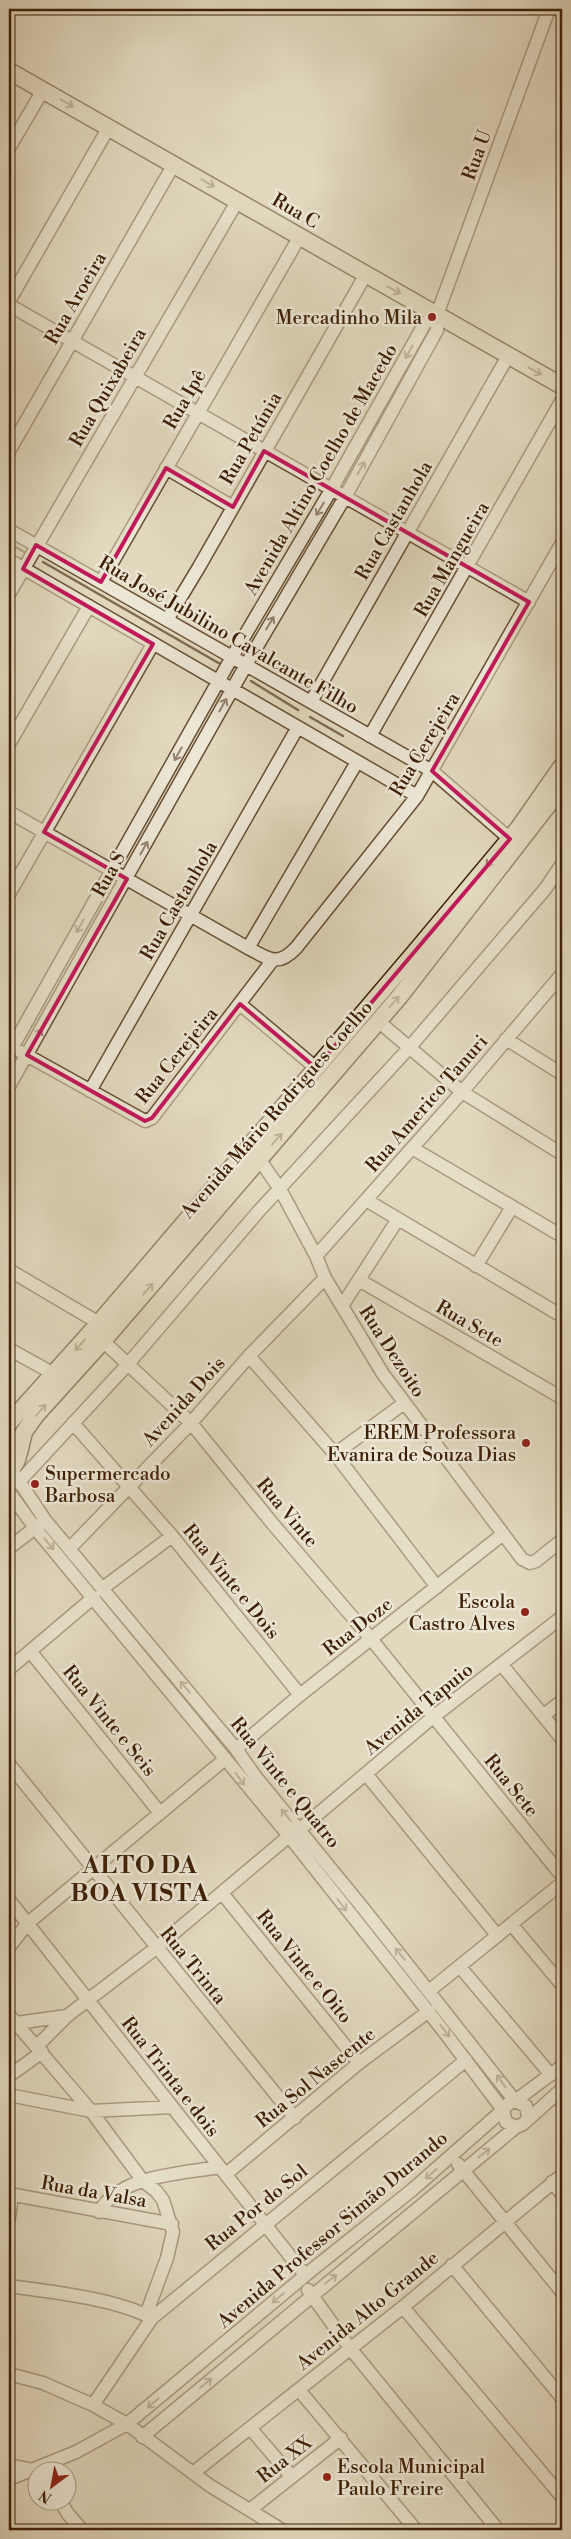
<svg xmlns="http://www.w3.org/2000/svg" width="571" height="2539" font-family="'Libre Bodoni',serif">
	<rect width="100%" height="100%" fill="#e1d8be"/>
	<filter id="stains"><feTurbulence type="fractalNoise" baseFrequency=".004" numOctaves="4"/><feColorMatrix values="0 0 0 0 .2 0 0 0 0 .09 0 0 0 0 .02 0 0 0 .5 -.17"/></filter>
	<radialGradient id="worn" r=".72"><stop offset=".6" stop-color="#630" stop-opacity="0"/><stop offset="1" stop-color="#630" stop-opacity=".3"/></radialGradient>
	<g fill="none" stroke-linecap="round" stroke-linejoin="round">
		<path stroke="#7f694f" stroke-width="2.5" d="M9 543 24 552
			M43 562 222 665
			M251 681 298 710
			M310 717 343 736"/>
		<defs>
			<path id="minor" d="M9 148 43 90
				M9 301 109 127
				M9 305 529 602
				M9 451 174 164
				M166 468 233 507
				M9 530 432 771 510 839
				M9 560 417 796
				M101 582 300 236
				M9 594 238 200
				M167 620 199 567 366 274
				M311 702 508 356
				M370 736 562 400
				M9 744 89 606
				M9 812 248 948C268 958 277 968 296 948L417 796 562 543
				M9 894 153 644
				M248 948 357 762
				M240 1004 316 1068
				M378 1021 462 1092 562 1154
				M506 1039 562 1074
				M21 1052 145 1121 152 1118 272 961
				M9 1053 232 657 331 490 425 323 438 314
				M9 1086 246 665 345 497 437 330 438 312 549 9
				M90 1091 298 727
				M412 1148 562 1236
				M259 1159 280 1189 316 1256 325 1278 383 1374 522 1559 530 1563 536 1561 562 1540
				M366 1200 562 1316
				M316 1256 462 1092 562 974
				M476 1266 512 1207
				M9 1270 99 1323
				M359 1280 562 1398
				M342 1306 398 1219
				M103 1341 191 1423 272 1523 372 1640 562 1876
				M9 1349 54 1374
				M249 1356 335 1454 437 1587
				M73 1423 172 1536 300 1695
				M335 1454 403 1404
				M11 1469 45 1520 236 1749 255 1776 363 1908 515 2101 526 2106 528 2117
				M18 1483 128 1364 258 1212 409 1048 546 888 562 864
				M9 1492 35 1528 289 1836 442 2029 503 2110 506 2122 516 2127
				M9 1548 40 1524
				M69 1549 191 1423 249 1356 325 1278
				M103 1588 172 1536
				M30 1651 160 1813
				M502 1665 562 1739
				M9 1669 94 1597
				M544 1715 562 1701
				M236 1749 300 1695 503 1534
				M9 1764 295 2118
				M366 1774 497 1935
				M299 1830 433 1717 562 1617
				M222 1893 359 2063
				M9 1900 305 2275
				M512 1925 562 1985
				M9 1947 28 1923 225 1759
				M460 1967 551 2075
				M429 1991 562 1883
				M9 2015 91 2111 143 2181 156 2191 163 2200 173 2232 167 2258 146 2315
				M16 2023 67 2016 156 1948 289 1836
				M37 2046 67 2016
				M9 2076 42 2052
				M9 2095 91 2111 172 2107
				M458 2164 562 2292
				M226 2174 359 2063 429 2011
				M552 2182 562 2194
				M9 2194 172 2224
				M99 2212C120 2175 180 2174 219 2167
				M9 2218 12 2195
				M452 2265 562 2398
				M9 2286C51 2292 114 2298 152 2318
				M308 2290 350 2348 498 2530
				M403 2307 562 2497
				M9 2374 43 2383 93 2405 127 2424 209 2485 282 2530
				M299 2390 416 2530
				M93 2405 152 2318 466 2060
				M250 2428 292 2477
				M142 2437 516 2127 523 2124 562 2089
				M9 2465 33 2470
				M193 2473 403 2307 562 2175
				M9 2479 76 2452 127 2424 313 2269 412 2190 503 2110 508 2104 515 2101 562 2066
				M61 2502 68 2514 82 2530
				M251 2509 341 2438"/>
			<path id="major" d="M9 71 562 386
				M9 1423 99 1323 416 951 518 829 562 766
				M9 1436C22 1446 21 1461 9 1470
				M19 1453 24 1432 36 1415 103 1341 400 996 562 787"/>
		</defs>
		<use href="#minor" stroke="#674e34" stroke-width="15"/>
		<use href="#major" stroke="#3e2006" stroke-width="19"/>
		<use href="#minor" stroke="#ece6d5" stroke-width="12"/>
		<use href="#major" stroke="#e1d8be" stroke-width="16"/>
	</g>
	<defs><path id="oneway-shaft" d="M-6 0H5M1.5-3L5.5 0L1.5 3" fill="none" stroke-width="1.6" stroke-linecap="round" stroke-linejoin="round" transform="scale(1.25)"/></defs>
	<g stroke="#907c62">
		<use href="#oneway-shaft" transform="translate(67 103) rotate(30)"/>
		<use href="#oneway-shaft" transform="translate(208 183) rotate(29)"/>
		<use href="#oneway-shaft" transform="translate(394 290) rotate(29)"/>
		<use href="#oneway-shaft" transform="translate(535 371) rotate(29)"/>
		<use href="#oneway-shaft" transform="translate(491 861) rotate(130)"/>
		<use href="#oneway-shaft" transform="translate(394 1002) rotate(-49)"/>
		<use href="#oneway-shaft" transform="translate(277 1139) rotate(-49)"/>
		<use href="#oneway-shaft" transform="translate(148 1289) rotate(-49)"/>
		<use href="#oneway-shaft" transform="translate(80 1345) rotate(131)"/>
		<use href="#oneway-shaft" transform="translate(41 1410) rotate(-48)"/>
	</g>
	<g stroke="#95836e">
		<use href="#oneway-shaft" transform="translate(409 352) rotate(119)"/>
		<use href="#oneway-shaft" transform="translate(361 468) rotate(-61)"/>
		<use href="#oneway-shaft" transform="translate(320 509) rotate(121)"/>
		<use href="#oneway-shaft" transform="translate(270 623) rotate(-59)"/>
		<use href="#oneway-shaft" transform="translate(223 705) rotate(-61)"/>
		<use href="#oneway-shaft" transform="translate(178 754) rotate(119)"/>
		<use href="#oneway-shaft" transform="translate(144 848) rotate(-61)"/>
		<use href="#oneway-shaft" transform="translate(80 926) rotate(119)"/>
		<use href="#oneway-shaft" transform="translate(38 1035) rotate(-60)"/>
		<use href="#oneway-shaft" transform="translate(49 1544) rotate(50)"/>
		<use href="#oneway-shaft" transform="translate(185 1687) rotate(-130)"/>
		<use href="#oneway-shaft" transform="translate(240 1779) rotate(53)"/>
		<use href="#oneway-shaft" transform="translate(286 1815) rotate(-129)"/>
		<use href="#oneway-shaft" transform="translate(342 1905) rotate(52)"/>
		<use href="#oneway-shaft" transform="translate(400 1954) rotate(-129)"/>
		<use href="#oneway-shaft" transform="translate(445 2031) rotate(53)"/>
		<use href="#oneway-shaft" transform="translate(501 2081) rotate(-126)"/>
		<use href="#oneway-shaft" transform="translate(484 2153) rotate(-40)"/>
		<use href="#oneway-shaft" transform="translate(431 2174) rotate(139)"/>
		<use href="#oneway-shaft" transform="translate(331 2279) rotate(-39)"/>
		<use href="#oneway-shaft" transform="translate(278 2298) rotate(140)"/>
		<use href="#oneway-shaft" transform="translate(206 2383) rotate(-40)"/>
		<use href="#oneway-shaft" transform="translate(153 2403) rotate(140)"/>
	</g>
	<path d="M0 0H571V2539H0ZM264 451 529 602 432 771 510 839 316 1068 240 1004 152 1118 145 1121 27 1055 127 879 44 832 153 644 23 569 36 545 101 582 166 468 233 507Z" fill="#e1d8be" fill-opacity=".55" fill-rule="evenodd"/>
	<path fill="none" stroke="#c2185b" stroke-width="4" stroke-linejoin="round" d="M264 451 529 602 432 771 510 839 316 1068 240 1004 152 1118 145 1121 27 1055 127 879 44 832 153 644 23 569 36 545 101 582 166 468 233 507Z"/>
	<g fill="#8f2418" stroke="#ece6d5" stroke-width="2">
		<circle cx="432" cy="317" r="5"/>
		<circle cx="526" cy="1443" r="5"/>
		<circle cx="35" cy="1484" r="5"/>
		<circle cx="525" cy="1612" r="5"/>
		<circle cx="327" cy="2477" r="5"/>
	</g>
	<g text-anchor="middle" stroke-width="5" stroke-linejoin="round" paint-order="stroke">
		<g font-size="19" fill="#3e2006" stroke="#ece6d5">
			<text transform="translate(476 155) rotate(-70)" y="7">Rua U</text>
			<text transform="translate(296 210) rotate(30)" y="7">Rua C</text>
			<text transform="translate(75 298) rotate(-60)" y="7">Rua Aroeira</text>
			<text transform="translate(107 387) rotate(-60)" y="7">Rua Quixabeira</text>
			<text transform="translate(184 399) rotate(-60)" y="7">Rua Ipê</text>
			<text transform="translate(250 438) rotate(-60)" y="7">Rua Petúnia</text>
			<text transform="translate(320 469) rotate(-60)" y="7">Avenida Altino Coelho de Macedo</text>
			<text transform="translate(393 520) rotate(-60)" y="7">Rua Castanhola</text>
			<text transform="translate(451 559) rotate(-60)" y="7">Rua Mangueira</text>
			<text transform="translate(229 634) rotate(30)" y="7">Rua José Jubilino Cavalcante Filho</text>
			<text transform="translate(424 744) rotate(-59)" y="7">Rua Cerejeira</text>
			<text transform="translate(108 874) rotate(-61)" y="7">Rua S</text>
			<text transform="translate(178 900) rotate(-60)" y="7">Rua Castanhola</text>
			<text transform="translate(176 1055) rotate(-51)" y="7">Rua Cerejeira</text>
			<text transform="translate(426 1103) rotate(-49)" y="7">Rua Americo Tanuri</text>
			<text transform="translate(276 1109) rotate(-49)" y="7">Avenida Mário Rodrigues Coelho</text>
			<text transform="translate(470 1323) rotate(30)" y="7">Rua Sete</text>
			<text transform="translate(393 1351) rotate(57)" y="7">Rua Dezoito</text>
			<text transform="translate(183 1401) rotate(-48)" y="7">Avenida Dois</text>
			<text transform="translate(288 1512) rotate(50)" y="7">Rua Vinte</text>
			<text transform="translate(232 1581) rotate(51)" y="7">Rua Vinte e Dois</text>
			<text transform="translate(357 1626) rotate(-38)" y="7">Rua Doze</text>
			<text transform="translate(418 1708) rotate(-39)" y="7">Avenida Tapuio</text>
			<text transform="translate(110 1720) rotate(51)" y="7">Rua Vinte e Seis</text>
			<text transform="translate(286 1782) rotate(51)" y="7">Rua Vinte e Quatro</text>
			<text transform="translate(512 1785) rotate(51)" y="7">Rua Sete</text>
			<text transform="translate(194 1965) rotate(51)" y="7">Rua Trinta</text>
			<text transform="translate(305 1966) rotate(51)" y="7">Rua Vinte e Oito</text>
			<text transform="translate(171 2076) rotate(52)" y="7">Rua Trinta e dois</text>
			<text transform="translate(315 2077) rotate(-39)" y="7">Rua Sol Nascente</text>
			<text transform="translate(94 2191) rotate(10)" y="7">Rua da Valsa</text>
			<text transform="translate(256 2207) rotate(-39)" y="7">Rua Por do Sol</text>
			<text transform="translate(332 2229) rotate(-40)" y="7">Avenida Professor Simão Durando</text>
			<text transform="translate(367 2310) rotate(-39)" y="7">Avenida Alto Grande</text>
			<text transform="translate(284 2459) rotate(-38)" y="7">Rua XX</text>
		</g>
		<g font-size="19" fill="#3e2006" stroke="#ece6d5" text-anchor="end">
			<text x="422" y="324">Mercadinho Mila</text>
			<text x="516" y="1439">EREM Professora<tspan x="516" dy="22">Evanira de Souza Dias</tspan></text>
			<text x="45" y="1480" text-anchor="start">Supermercado<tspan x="45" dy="22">Barbosa</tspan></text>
			<text x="515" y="1608">Escola<tspan x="515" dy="22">Castro Alves</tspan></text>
			<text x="337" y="2473" text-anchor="start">Escola Municipal<tspan x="337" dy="22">Paulo Freire</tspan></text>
		</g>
		<g font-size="24" font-weight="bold" letter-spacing="1" fill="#3e2006" stroke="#ece6d5">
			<text x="140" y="1873">ALTO DA<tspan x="140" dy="28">BOA VISTA</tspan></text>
		</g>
	</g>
	<rect width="571" height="2539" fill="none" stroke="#e1d8be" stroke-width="30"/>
	<rect x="10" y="10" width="551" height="2519" fill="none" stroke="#3e2006" stroke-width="2.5"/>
	<rect x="15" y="15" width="541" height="2509" fill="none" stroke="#3e2006"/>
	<g transform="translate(52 2486) rotate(212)"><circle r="24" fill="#ece6d5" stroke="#a69782"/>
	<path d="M0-4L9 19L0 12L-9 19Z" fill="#8f2418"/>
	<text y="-8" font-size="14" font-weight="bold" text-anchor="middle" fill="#3e2006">N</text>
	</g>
	<rect width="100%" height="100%" filter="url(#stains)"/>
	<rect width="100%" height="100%" fill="url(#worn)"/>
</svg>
